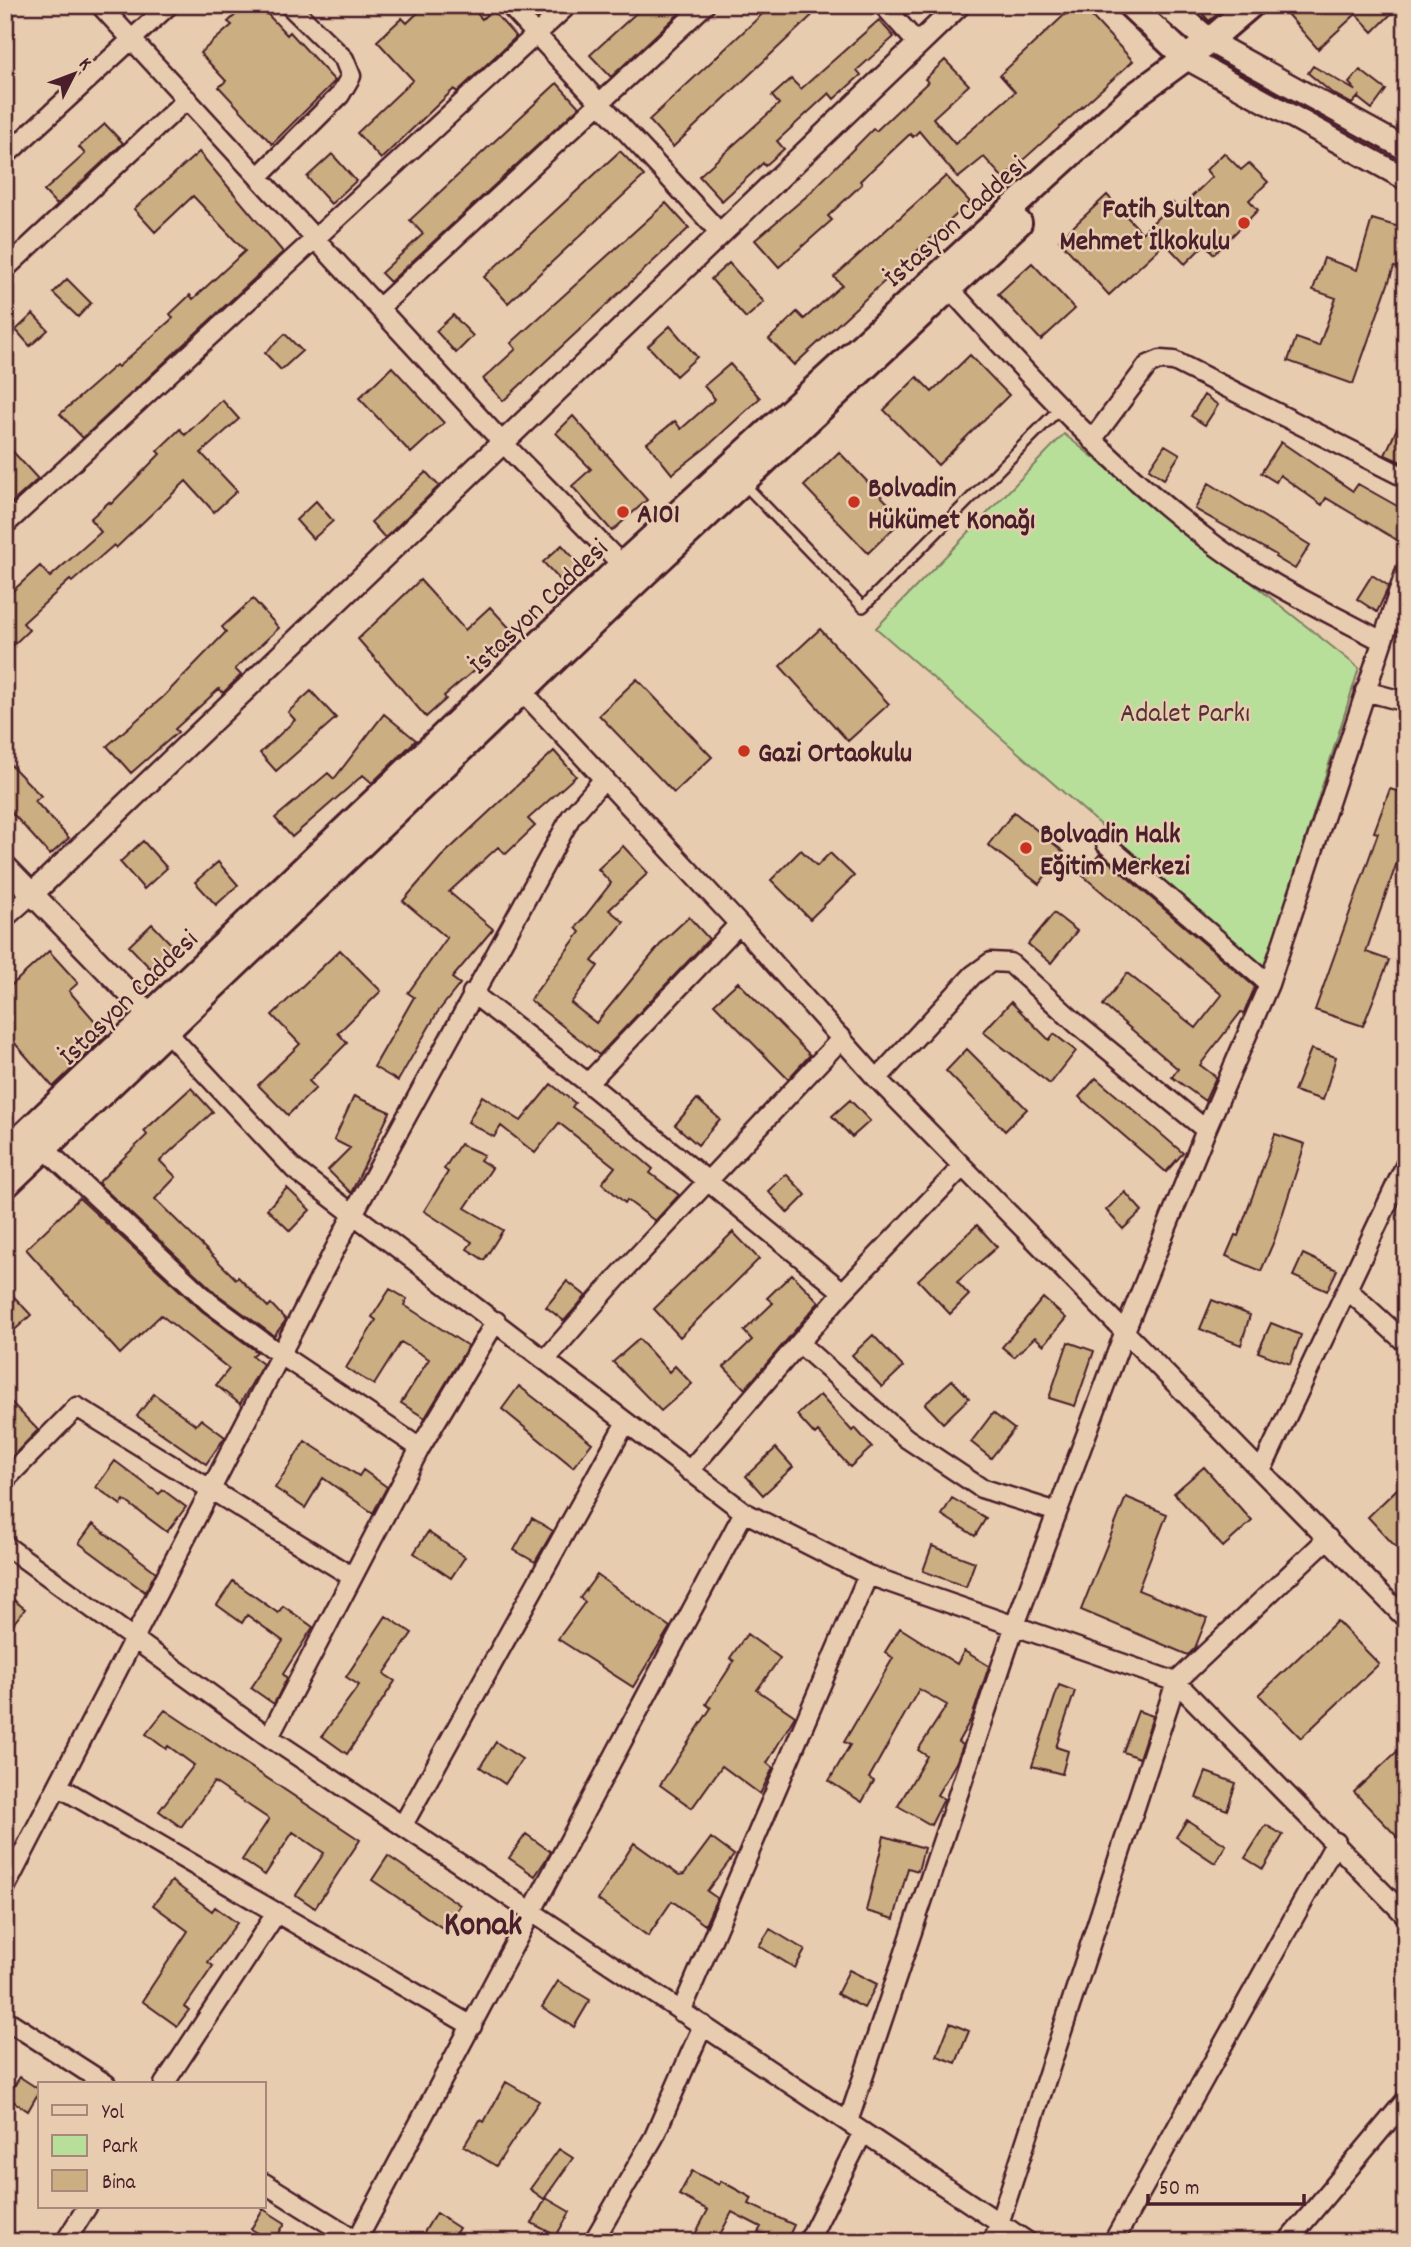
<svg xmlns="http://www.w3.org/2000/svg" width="1411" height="2247" font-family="Dekko,sans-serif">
	<rect width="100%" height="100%" fill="#e8ccaf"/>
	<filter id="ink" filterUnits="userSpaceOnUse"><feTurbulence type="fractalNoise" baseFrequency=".0143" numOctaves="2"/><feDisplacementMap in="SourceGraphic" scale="14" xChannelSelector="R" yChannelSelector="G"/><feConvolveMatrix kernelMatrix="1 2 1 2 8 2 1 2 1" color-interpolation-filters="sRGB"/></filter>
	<g filter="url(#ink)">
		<path fill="#b7df9a" stroke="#807f62" stroke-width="2" d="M1064 434 1359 668 1265 969 876 628Z"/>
		<path fill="#cbae81" stroke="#4a1f2b" stroke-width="2" d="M246 5H259L287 35 290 32 335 81 272 144 219 87 226 81 200 53 232 25 228 22Z
			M426 5H469L482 19 492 10 516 37 457 92 454 89 381 159 357 133 413 80 377 41 402 18 407 23Z
			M645 5H688L611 77 590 55Z
			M772 5H823L673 147 649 120Z
			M1075 5H1081L1133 61 1003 178 984 157 958 178 919 131 913 137 910 134 860 181 862 184 828 216 832 220 779 267 755 240 808 195 873 129 876 131 928 82 925 79 945 60 969 85 933 118 955 144 1015 92 1000 75Z
			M1195 5H1228L1209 21Z
			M1279 5H1400L1373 32 1356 14 1318 49Z
			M879 20 894 37 857 70 861 75 834 99 829 93 777 141 784 149 765 166 763 163 722 201 699 176 779 104 772 96 791 79 801 89Z
			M1313 66 1356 91 1349 83 1360 70 1386 90 1372 109 1358 98 1360 95 1352 104 1332 93 1308 73Z
			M557 83 579 107 390 282 381 273 423 234 410 220Z
			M105 124 123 143 57 205 44 191 85 154 79 147Z
			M620 151 644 176 508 303 484 277Z
			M199 152 283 252 83 438 60 414 116 365 118 367 173 318 170 314 190 295 193 299 245 251 193 196 155 232 134 209Z
			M1224 153 1241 170 1249 163 1268 182 1249 200 1258 210 1214 254 1205 244 1185 264 1165 243 1109 295 1059 240 1107 195 1142 233 1173 203 1179 209 1212 177 1206 170Z
			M332 154 356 181 331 204 307 177Z
			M946 176 970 202 794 365 769 339 797 312 804 319 842 285 834 277Z
			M666 203 689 228 503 401 483 379 516 349 511 343Z
			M1372 219 1406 229V270L1394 267 1353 384 1288 361 1296 338 1319 346 1336 298 1313 290 1324 258 1357 270Z
			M729 263 764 302 746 318 711 279Z
			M1032 263 1075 309 1041 340 998 294Z
			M67 279 91 303 78 317 53 293Z
			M33 314 48 330 30 346 16 330Z
			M453 315 473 336 456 353 436 331Z
			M670 326 697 357 676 376 648 346Z
			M285 334 302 351 281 370 265 353Z
			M970 355 1009 395 938 465 884 410 917 377 932 392Z
			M730 364 760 398 709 445 672 474 647 443 675 421 681 429 715 399 704 386Z
			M392 367 444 423 411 453 359 398Z
			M1204 395 1218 405 1205 425 1191 416Z
			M222 400 239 419 201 453 237 491 214 512 186 481 116 548 114 545 72 582 70 580 23 623 29 630 5 653V598L40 566 50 577 101 532 90 519 109 502 111 504 160 454 157 451 180 429 185 435Z
			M1406 408V464L1385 455Z
			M573 416 647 500 612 531 572 486 591 469 556 433Z
			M1281 442 1353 491 1358 484 1406 511V526L1397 540 1326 498 1322 505 1280 475 1276 482 1261 473Z
			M5 443 38 479 5 509Z
			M1165 445 1180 454 1164 479 1149 469Z
			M839 452 903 519 868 553 804 486Z
			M426 472 439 486 385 538 371 522Z
			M1209 483 1310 545 1295 569 1275 557 1276 555 1195 509Z
			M316 501 333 521 313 539 296 520Z
			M562 545 580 565 562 582 543 562Z
			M1372 575 1389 586 1377 612 1357 599Z
			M420 580 465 630 490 607 516 635 444 696 446 699 426 717 358 639Z
			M253 599 279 628 235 669 241 675 223 693 219 689 175 729 178 732 131 773 107 746 163 697 226 632 222 627Z
			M820 629 889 704 848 741 780 666Z
			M637 679 712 757 674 793 599 715Z
			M311 691 336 718 276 771 260 753 295 720 288 712Z
			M384 714 416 740 372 783 363 775 292 837 275 818 328 773 334 779Z
			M554 751 576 776 528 819 535 826 506 854 498 847 449 892 493 929 452 978 460 984 437 1013 398 1081 374 1067 414 997 408 993 447 938 403 901 441 857Z
			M5 759 41 796 35 801 69 838 50 855 5 805Z
			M1390 789 1406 794V836L1366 952 1389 960 1363 1026 1315 1010 1378 833 1374 832Z
			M1014 812 1064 852 1039 884 988 845Z
			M143 841 167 868 144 889 120 862Z
			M623 846 648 873 609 910 624 922 592 961 598 966 571 1003 596 1023 664 940 689 917 709 939 599 1055 530 1000 580 932 576 928 611 883 598 869Z
			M801 850 817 866 830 853 854 876 810 919 771 880Z
			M1100 854 1255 987 1244 1013 1241 1012 1200 1065 1216 1077 1205 1101 1172 1077 1178 1069 1103 1005 1127 973 1196 1028 1222 995 1082 875Z
			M218 862 238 885 216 905 195 882Z
			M1054 913 1077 931 1051 963 1028 944Z
			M152 924 173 946 150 968 129 946Z
			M340 950 381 991 338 1033 347 1043 309 1081 316 1088 288 1115 258 1085 300 1044 272 1015Z
			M49 951 78 983 69 991 107 1035 53 1087 5 1032V991Z
			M738 982 810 1055 788 1079 714 1004Z
			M1011 1002 1049 1040 1054 1034 1076 1051 1050 1084 983 1032Z
			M967 1049 1027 1109 1005 1131 946 1071Z
			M1311 1049 1336 1057 1323 1100 1294 1091Z
			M1096 1078 1183 1153 1166 1172 1079 1097Z
			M551 1084 575 1103 572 1107 630 1149 653 1169 650 1173 679 1195 655 1221 627 1200 625 1203 602 1183 615 1167 559 1123 535 1153 501 1126 494 1137 468 1122 482 1096 521 1121Z
			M191 1088 213 1112 160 1161 176 1177 155 1199 236 1279 238 1277 268 1307 271 1304 286 1320 274 1336 217 1294 98 1183 147 1135 144 1131Z
			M354 1096 390 1112 351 1193 328 1170 350 1148 334 1140Z
			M697 1099 720 1119 698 1145 675 1125Z
			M850 1100 870 1121 852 1137 832 1116Z
			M1275 1134 1305 1144 1274 1241 1261 1271 1226 1256 1235 1235 1238 1236Z
			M460 1144 484 1155 480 1160 492 1168 465 1208 503 1230 484 1260 467 1249 472 1242 424 1211 448 1172 444 1169Z
			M786 1174 806 1195 788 1213 768 1191Z
			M287 1188 310 1210 290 1231 267 1209Z
			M1125 1192 1142 1211 1123 1229 1106 1210Z
			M79 1198 202 1311 257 1352 252 1356 263 1364 240 1404 216 1385 229 1369 161 1315 120 1354 26 1249Z
			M977 1225 997 1247 957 1282 969 1295 950 1314 918 1280Z
			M733 1232 759 1259 680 1337 654 1309Z
			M1303 1254 1337 1270 1327 1291 1293 1276Z
			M792 1274 819 1302 745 1389 724 1367 752 1340 744 1331 773 1303 767 1298Z
			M567 1281 586 1296 564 1321 546 1307Z
			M5 1287 31 1315 5 1339Z
			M390 1289 407 1299 404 1305 468 1346 425 1418 401 1403 429 1359 401 1342 374 1385 346 1368 376 1320 372 1317Z
			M1043 1298 1066 1318 1044 1345 1035 1337 1014 1357 1002 1347Z
			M1212 1300 1250 1315 1241 1345 1200 1329Z
			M1271 1323 1301 1335 1290 1364 1258 1352Z
			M873 1335 903 1367 882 1387 852 1355Z
			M639 1339 669 1372 675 1366 692 1384 661 1411 613 1362Z
			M1068 1342 1094 1351 1075 1406 1049 1398Z
			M952 1380 969 1398 943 1423 925 1404Z
			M519 1386 592 1443 573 1467 502 1409Z
			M154 1394 196 1425 201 1419 225 1437 206 1464 137 1416Z
			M820 1395 852 1431 855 1428 872 1447 850 1467 818 1432 815 1435 797 1415Z
			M5 1396 38 1430 5 1464Z
			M993 1413 1014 1429 991 1458 971 1442Z
			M305 1441 359 1476 363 1470 387 1487 373 1513 323 1478 305 1508 275 1488Z
			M776 1448 793 1467 763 1495 746 1476Z
			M115 1461 159 1494 163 1490 186 1507 167 1532 124 1500 121 1505 96 1487Z
			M1204 1467 1252 1521 1223 1547 1174 1493Z
			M1397 1489 1406 1498V1558L1368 1517Z
			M1126 1497 1167 1514 1138 1590 1207 1618 1195 1648 1188 1655 1081 1610Z
			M952 1498 986 1518 975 1536 942 1515Z
			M532 1518 553 1531 535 1562 514 1550Z
			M93 1524 156 1572 145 1592 79 1543Z
			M428 1532 465 1557 451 1578 414 1553Z
			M932 1546 975 1562 966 1587 923 1571Z
			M597 1575 670 1627 633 1687 558 1639 585 1602 580 1598Z
			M233 1581 278 1613 283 1606 313 1627 283 1674 287 1678 274 1704 251 1688 283 1641 247 1615 242 1623 217 1605Z
			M5 1593 25 1609 5 1634Z
			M386 1616 412 1633 384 1674 395 1681 347 1754 322 1736 359 1685 346 1677Z
			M1337 1621 1379 1664 1301 1738 1259 1695Z
			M900 1628 957 1664 964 1651 989 1666 972 1717 958 1742 963 1745 956 1763 937 1795 944 1799 931 1825 898 1806 927 1756 918 1750 947 1705 919 1689 869 1778 874 1781 862 1802 829 1781 850 1745 844 1742 893 1658 885 1652Z
			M747 1634 780 1658 757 1690 795 1716 767 1763 773 1768 760 1794 722 1766 692 1808 660 1785 711 1708 706 1704 734 1661 730 1658Z
			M1059 1685 1075 1691 1056 1747 1068 1751 1062 1774 1032 1766Z
			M165 1710 360 1840 315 1908 296 1895 324 1853 293 1832 265 1875 242 1860 269 1819 214 1782 181 1827 159 1811 194 1765 168 1746 166 1749 146 1734Z
			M1138 1711 1153 1716 1139 1758 1123 1752Z
			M496 1742 522 1759 505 1784 480 1767Z
			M1406 1743V1846L1354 1792Z
			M1206 1772 1236 1783 1227 1810 1196 1798Z
			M1187 1820 1226 1845 1215 1863 1176 1837Z
			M1266 1825 1283 1835 1263 1869 1245 1858Z
			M526 1834 551 1852 535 1876 509 1858Z
			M884 1836 924 1848 918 1871 908 1868 894 1919 866 1911Z
			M711 1838 734 1855 707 1891 717 1898 705 1925 672 1901 648 1936 598 1900 634 1843 679 1875 684 1874Z
			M388 1856 460 1905 444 1929 372 1880Z
			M172 1881 212 1911 215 1907 237 1923 208 1962 213 1966 185 2007 189 2010 177 2026 142 2001 188 1931 153 1905Z
			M770 1929 805 1950 795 1968 759 1946Z
			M849 1970 877 1984 864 2008 837 1994Z
			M558 1981 590 2000 574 2027 542 2007Z
			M950 2023 969 2031 956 2063 937 2056Z
			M20 2077 40 2090 28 2111 7 2097Z
			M506 2082 539 2101 496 2166 464 2146 480 2120 484 2122Z
			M559 2149 573 2158 544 2199 530 2189Z
			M692 2171 719 2185 721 2181 752 2198 749 2204 794 2225 786 2242 758 2232 761 2227 732 2212 716 2242H691L708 2210 679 2195Z
			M546 2198 570 2212 556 2236 532 2223Z
			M263 2209 285 2223 274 2242 251 2229Z
			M436 2213 459 2228 450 2242H418Z"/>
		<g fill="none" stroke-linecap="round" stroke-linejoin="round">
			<defs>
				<path id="service" d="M744 484 863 607 1059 409"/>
				<path id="minor" d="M100 5 503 443 630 573
					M509 5 721 234
					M883 5 918 44
					M5 156 169 5
					M258 177 340 95 351 76 344 59 289 5
					M5 269 187 99
					M950 289C1033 381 1116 472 1216 546 1267 584 1326 611 1382 641
					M380 307 705 5
					M1092 440 1148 365 1160 360 1174 361 1406 478
					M5 525 568 5
					M1365 691 1406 702
					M523 692 739 924 877 1079 1406 1619
					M1106 844 1269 984
					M5 918 31 895
					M472 993 588 1083 843 1292
					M166 1031 294 1169 744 1512 868 1575 1176 1682 1406 1916
					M877 1079 973 975 991 962 1010 963 1078 1025 1206 1130
					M588 1083 739 924
					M45 1149 210 1303 281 1355 420 1448
					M1348 1290 1406 1343
					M800 1344 906 1438 981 1488 1057 1512
					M546 1359 616 1279 842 1038
					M1262 1469 1406 1164
					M689 1471 843 1292 962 1167
					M5 1480 77 1407 351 1576
					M5 1545 269 1737 1028 2242
					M269 1737 420 1448 496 1321
					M58 1786 472 2026
					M403 1825 626 1422
					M5 1888 352 1216 571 817 603 780
					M681 2012 868 1575
					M5 2019 106 2084
					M164 2084 277 1912
					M848 2122 1015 1625 1125 1331 1206 1130 1269 984 1406 570
					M264 2183 359 2242
					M65 2242 87 2207
					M356 2242 744 1512
					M593 2242 654 2137 703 2025
					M808 2242 863 2132
					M993 2242 1176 1682 1328 1538
					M1113 2242 1336 1842
					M1287 2242 1406 2100"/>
				<path id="tertiary" d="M1209 41 1406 149
					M1186 58 1406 179
					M5 866 160 1025
					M31 895 959 5"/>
				<path id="secondary" d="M1130 5 1186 58
					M1167 5 1209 41
					M5 1153 622 565 1134 96 1209 41 1251 5
					M5 1186 637 581 1019 223"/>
			</defs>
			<use href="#service" stroke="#4a1f2b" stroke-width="14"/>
			<use href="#minor" stroke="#4a1f2b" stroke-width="23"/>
			<use href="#tertiary" stroke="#4a1f2b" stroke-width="26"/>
			<use href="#secondary" stroke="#4a1f2b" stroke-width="30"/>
			<use href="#service" stroke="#e8ccaf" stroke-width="9"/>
			<use href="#minor" stroke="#e8ccaf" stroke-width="18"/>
			<use href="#tertiary" stroke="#e8ccaf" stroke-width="21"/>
			<use href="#secondary" stroke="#e8ccaf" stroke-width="24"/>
		</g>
	</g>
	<g fill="#c8321e" stroke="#e8ccaf" stroke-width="2.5">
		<circle cx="1244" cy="223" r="7"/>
		<circle cx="854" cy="502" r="7"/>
		<circle cx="623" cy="512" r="7"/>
		<circle cx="744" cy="751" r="7"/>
		<circle cx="1026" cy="848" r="7"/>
	</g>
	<g text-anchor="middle" stroke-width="5" stroke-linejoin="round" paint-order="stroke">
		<g font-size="28" font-weight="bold" fill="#4a1f2b" stroke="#e8ccaf" text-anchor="start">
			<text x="1230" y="217" text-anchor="end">Fatih Sultan<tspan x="1230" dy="32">Mehmet İlkokulu</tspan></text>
			<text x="868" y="496">Bolvadin<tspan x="868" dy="32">Hükümet Konağı</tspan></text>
			<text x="637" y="522">A101</text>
			<text x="758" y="761">Gazi Ortaokulu</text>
			<text x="1040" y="842">Bolvadin Halk<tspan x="1040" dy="32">Eğitim Merkezi</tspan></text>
		</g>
		<g font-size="28" fill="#4a1f2b" stroke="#e8ccaf">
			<text transform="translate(954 220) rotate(-42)" y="10">İstasyon Caddesi</text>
			<text transform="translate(537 605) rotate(-44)" y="10">İstasyon Caddesi</text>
			<text transform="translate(127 996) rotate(-44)" y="10">İstasyon Caddesi</text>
		</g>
		<g font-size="28" fill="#553236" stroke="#e8ccaf">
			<text x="1185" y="721">Adalet Parkı</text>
		</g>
		<g font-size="35" font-weight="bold" fill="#4a1f2b" stroke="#e8ccaf">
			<text x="483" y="1934">Konak</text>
		</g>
	</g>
	<rect width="1411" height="2247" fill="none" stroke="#e8ccaf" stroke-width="28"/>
	<rect x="14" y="14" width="1383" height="2219" fill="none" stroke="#4a1f2b" stroke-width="2.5" filter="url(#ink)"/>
	<rect x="38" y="2082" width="228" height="126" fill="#e8ccaf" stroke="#a9877a" stroke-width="2"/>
	<rect x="52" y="2105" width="35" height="10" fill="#e8ccaf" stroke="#a9877a" stroke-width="2"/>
	<text x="102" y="2118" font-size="21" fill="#4a1f2b">Yol</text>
	<rect x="52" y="2135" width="35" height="21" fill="#b7df9a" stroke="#a9877a" stroke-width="2"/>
	<text x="102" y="2152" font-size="21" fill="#4a1f2b">Park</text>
	<rect x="52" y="2170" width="35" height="21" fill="#cbae81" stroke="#a9877a" stroke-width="2"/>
	<text x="102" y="2188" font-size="21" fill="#4a1f2b">Bina</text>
	<g transform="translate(74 74) rotate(48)" stroke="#e8ccaf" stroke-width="5" paint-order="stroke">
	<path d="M0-5L12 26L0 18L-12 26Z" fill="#4a1f2b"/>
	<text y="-10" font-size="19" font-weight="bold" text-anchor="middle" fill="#4a1f2b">K</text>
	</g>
	<path d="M1148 2194v10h156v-10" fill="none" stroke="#4a1f2b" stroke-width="3.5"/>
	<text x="1159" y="2194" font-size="21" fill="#4a1f2b" stroke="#e8ccaf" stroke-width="5" paint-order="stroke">50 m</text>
</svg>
